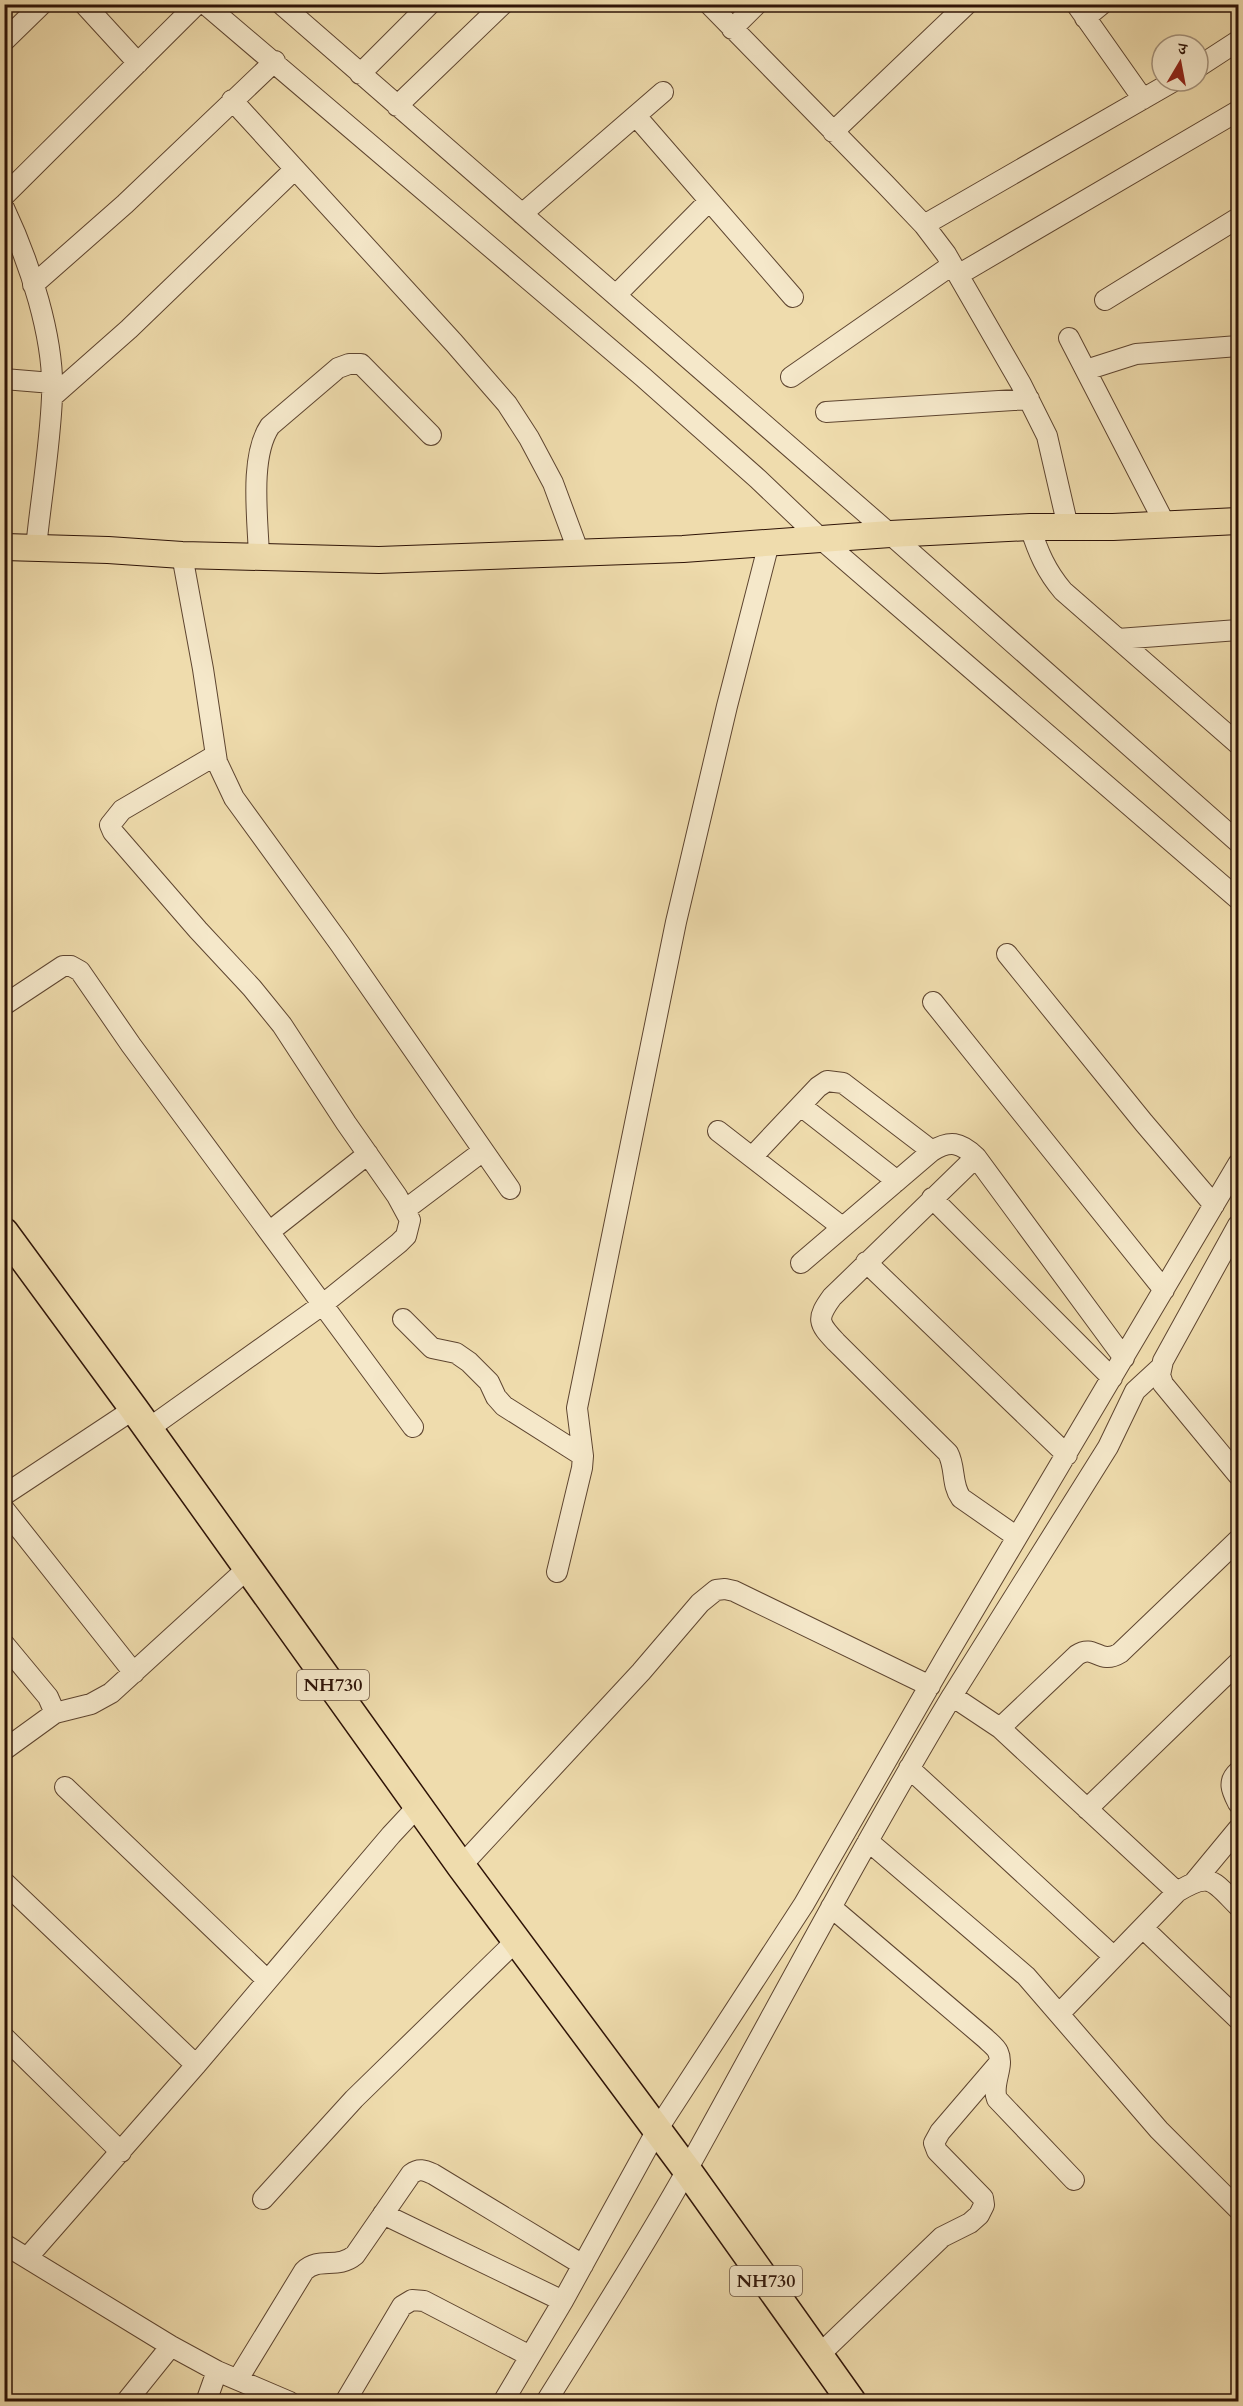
<svg xmlns="http://www.w3.org/2000/svg" width="1243" height="2406" font-family="Cardo,'Noto Serif Devanagari',serif">
	<rect width="100%" height="100%" fill="#efdcad"/>
	<filter id="stains"><feTurbulence type="fractalNoise" baseFrequency=".00333" numOctaves="4"/><feColorMatrix values="0 0 0 0 .2 0 0 0 0 .09 0 0 0 0 .02 0 0 0 .5 -.17"/></filter>
	<radialGradient id="worn" r=".72"><stop offset=".6" stop-color="#630" stop-opacity="0"/><stop offset="1" stop-color="#630" stop-opacity=".3"/></radialGradient>
	<g fill="none" stroke-linecap="round" stroke-linejoin="round">
		<defs>
			<path id="minor" d="M84 4 138 63
				M205 4 643 377 758 479 822 540 1238 899
				M281 4 890 534 1238 842
				M709 4 885 184 924 225 946 254 1021 384 1047 436 1068 527
				M1076 4 1143 99
				M1085 18 1102 4
				M732 29 757 4
				M4 41 42 4
				M1198 67 1238 41
				M360 74 430 4
				M232 100 454 343 507 404 529 438 553 483 579 553
				M397 106 503 4
				M636 116 793 297
				M833 132 967 4
				M4 196 197 4
				M4 208C29 261 55 338 52 397 50 447 41 498 36 548
				M522 214 663 92
				M924 225 1174 81
				M958 275 1238 111
				M33 285 125 204 275 61
				M616 295 709 201
				M1105 300 1238 218
				M1069 338 1165 524
				M1086 370 1136 354 1238 346
				M791 377 952 265
				M4 379 52 383
				M52 397 129 329 295 169
				M826 412 1029 399
				M1030 527C1038 552 1046 571 1063 591L1238 744
				M182 555 203 669 217 762 234 798 340 944 510 1189
				M259 557C258 520 249 457 270 426L338 368 349 364H361L431 435
				M1118 639 1238 630
				M1007 954 1144 1123 1214 1205
				M933 1002 1164 1290
				M4 1005 63 966H71L80 971 131 1045 413 1427
				M801 1106 897 1181
				M718 1131 842 1227
				M752 1157 818 1087 827 1081 843 1083 932 1151
				M976 1157 832 1297C816 1319 818 1323 836 1342L948 1453C956 1468 951 1484 961 1498L1017 1537
				M932 1198 1112 1378
				M406 1209 483 1151
				M1238 1225 1163 1361 1160 1375 1163 1384 1238 1475
				M269 1232 368 1154
				M866 1262 1067 1455
				M801 1263 932 1151C950 1140 960 1142 976 1157L1124 1358
				M403 1319 432 1348 456 1353 469 1362 489 1382 496 1397 504 1406 583 1456
				M148 1429 322 1305 399 1243 406 1236 410 1220 397 1196 346 1123 282 1025 252 988 198 930 113 832 110 825 122 810 216 755
				M4 1495 134 1409
				M4 1509 134 1673
				M557 1572 582 1468 583 1456 577 1408 676 922 727 706 769 543
				M4 1644 48 1697 55 1713
				M952 1696 1108 1447 1135 1391 1160 1368
				M1000 1728 1077 1655C1095 1643 1099 1666 1120 1653L1238 1540
				M4 1750 55 1713 91 1704 111 1693 248 1568
				M909 1768 1113 1956
				M1238 1772C1227 1782 1232 1791 1238 1803
				M65 1787 266 1979
				M1087 1809 1238 1663
				M868 1841 1026 1976 1159 2130 1238 2209
				M461 1866 641 1672 700 1603 716 1590 725 1589 734 1591 930 1686
				M1195 1881 1238 1829
				M4 1882 196 2065
				M831 1907 985 2038C989 2042 996 2047 998 2052 1005 2067 991 2084 997 2099L1074 2180
				M1143 1928 1238 2019
				M1059 2014 1177 1892C1211 1871 1213 1881 1238 1906
				M4 2037 121 2152
				M263 2199 354 2099 517 1940
				M383 2214 563 2301
				M4 2244 171 2346 217 2371 290 2402
				M27 2258 196 2065 391 1835 419 1805
				M819 2355 942 2237 970 2223 979 2215 984 2205 983 2198 937 2151 934 2143 940 2132 1000 2062
				M238 2379 304 2271C320 2256 337 2270 355 2255L411 2174C419 2168 424 2170 433 2174L583 2265
				M126 2402 171 2346
				M206 2402 217 2371
				M345 2402 402 2306 412 2300 424 2301 530 2356
				M503 2402 563 2301 657 2130 804 1904 946 1657 1238 1164
				M546 2402C594 2325 643 2249 687 2170 775 2012 859 1851 952 1696L1000 1728 1177 1892"/>
			<path id="major" d="M4 547 108 550 182 555 379 560 683 549 890 534 1030 527H1113L1238 521"/>
			<path id="highway" d="M4 1232 134 1409 461 1866 687 2170 852 2402"/>
		</defs>
		<use href="#minor" stroke="#5e4530" stroke-width="22"/>
		<use href="#major" stroke="#2e1307" stroke-width="28"/>
		<use href="#highway" stroke="#2e1307" stroke-width="31"/>
		<use href="#minor" stroke="#f5e8ca" stroke-width="20"/>
		<use href="#major" stroke="#efdcad" stroke-width="26"/>
		<use href="#highway" stroke="#efdcad" stroke-width="28"/>
	</g>
	<g text-anchor="middle" stroke-width="4.5" stroke-linejoin="round" paint-order="stroke">
		<g fill="#f5e8ca" stroke="#6a5342" stroke-width="1.5">
			<rect x="297" y="1670" width="72" height="30" rx="4.5"/>
			<rect x="730" y="2266" width="72" height="30" rx="4.5"/>
		</g>
		<g font-size="18" font-weight="bold" fill="#2e1307">
			<text x="333" y="1691">NH730</text>
			<text x="766" y="2287">NH730</text>
		</g>
	</g>
	<rect width="1243" height="2406" fill="none" stroke="#efdcad" stroke-width="24"/>
	<rect x="6" y="6" width="1231" height="2394" fill="none" stroke="#2e1307" stroke-width="3"/>
	<rect x="12" y="12" width="1219" height="2382" fill="none" stroke="#2e1307" stroke-width="1.5"/>
	<g transform="translate(1180 63) rotate(10)"><circle r="28" fill="#f5e8ca" stroke="#a5937c" stroke-width="1.5"/>
	<path d="M0-4.5L10 22L0 15L-10 22Z" fill="#8f2418"/>
	<text y="-9" font-size="16" font-weight="bold" text-anchor="middle" fill="#2e1307">उ</text>
	</g>
	<rect width="100%" height="100%" filter="url(#stains)"/>
	<rect width="100%" height="100%" fill="url(#worn)"/>
</svg>
